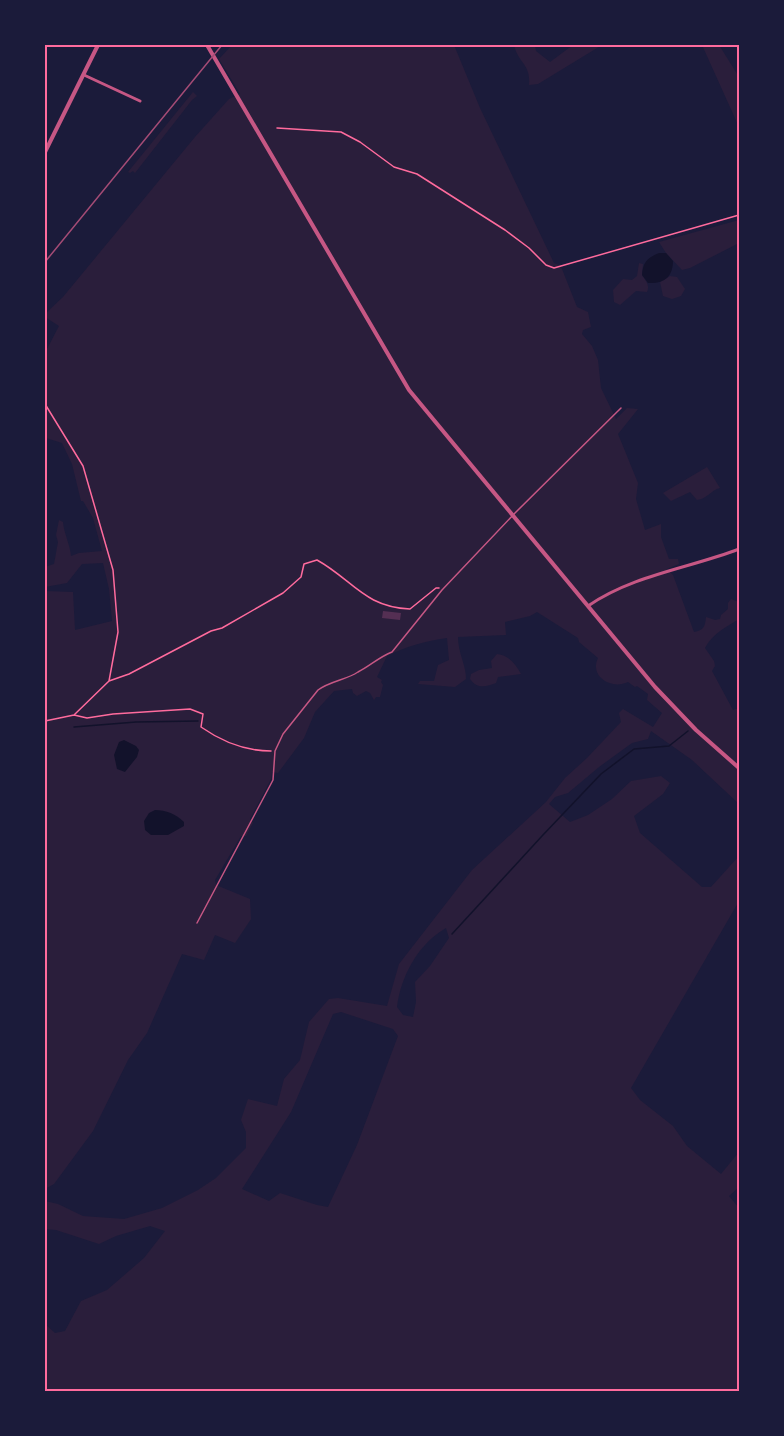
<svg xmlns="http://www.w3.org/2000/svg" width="784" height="1436" font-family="Barlow,sans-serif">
	<rect width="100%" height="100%" fill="#1b1b3a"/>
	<path fill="#2a1e3b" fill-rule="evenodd" d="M232 45H454L480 108 554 263 559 265 562 269 577 307 588 312 591 327 583 330 582 334 592 346 598 360 601 388 616 419 627 408 638 409 618 434 638 483 636 499 645 530 661 524V537L669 559H678L679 564 667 569 673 575 694 632C704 630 705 627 706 617L715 620 720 619 721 615 728 609V603L731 599 739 602V619C726 627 712 634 705 648L714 661 715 666 712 671 733 710 739 708V804L692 760 651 731 648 739 632 743 599 767 568 793 555 797 549 804 570 822 588 815 612 799 631 781 661 776 670 783 663 794 634 816 640 833 702 887H711L739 856V901L631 1088 640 1100 673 1126 687 1146 721 1174 739 1152V1187L729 1196 739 1208V1391H45V1324L55 1333 65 1331 81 1301 107 1290 144 1258 165 1231 150 1226 116 1236 99 1244 56 1230 45 1229V1201L58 1204 83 1216 124 1219 162 1208 198 1190 216 1178 246 1148V1132L241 1120 248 1099 277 1106 284 1079 300 1060 309 1022 329 999 338 998 387 1006 399 964 472 870 546 802 565 778 587 758 621 722 619 713 623 709 653 727 662 713 647 700 648 694 637 686 635 687 628 682C612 690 589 677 598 658L579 642 578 638 537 612 530 616 505 622 506 635 458 637C458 653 466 665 466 679L455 687 418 684 420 681H434L438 665 449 660 447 638C425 641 407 646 387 656L377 677 382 680 381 682 383 685 380 697H376L374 700 370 693 366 691 357 696 353 693 352 689 334 691 315 712 304 738 278 773 272 772 271 779 250 819 253 823 246 836H241L215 880 216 885 250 899 251 919 235 943 215 935 204 960 182 954 147 1033 128 1060 93 1131 54 1184 45 1189V591L73 592 75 630 112 621 109 589 103 563 82 564 67 583 45 587V567L54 564 58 542 56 535 59 520 63 522C64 534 70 544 71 556L79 553 102 551 93 518 83 501H81L72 464 62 443 46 438 45 434V353L59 326 45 317V314L63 297 195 137 229 99 240 94 219 59ZM446 928 449 938 430 966 415 982 416 1002 413 1017 403 1015 397 1007C401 976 418 944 446 928ZM341 1012 393 1029 398 1036 357 1145 328 1207 317 1205 280 1193 269 1201 242 1189 291 1112 333 1014Z
		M514 45H535L536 51 550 62 573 45H602L538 84 529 85C531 64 518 63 514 45Z
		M702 45H719L739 77V127Z
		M193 92 197 96 192 100 135 173 133 171 130 173 128 172Z
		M739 220V243L690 268 682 270 666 253 659 242Z
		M639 263 643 264 642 275C646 281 650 285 647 292L636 291 620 305 614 302 613 290 623 279 632 280 637 276Z
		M670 276 677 277 685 289 681 296 672 299 663 296 660 282Z
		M707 467 720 488C711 490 707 499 697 500L690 492 671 501 663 493Z
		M497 654C509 655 516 665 521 674L498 677 496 683C486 687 477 689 470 679L471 674 479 670 492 668 491 661Z"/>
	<path fill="#12122b" d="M659 253H666L673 261C673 277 664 284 648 283L642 275C643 262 647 258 659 253Z
		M124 740 136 746 139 750 137 757 125 772 117 769 114 755 119 742Z
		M155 810C166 810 176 814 184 822V826L168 835H151L145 830 144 821 149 813Z"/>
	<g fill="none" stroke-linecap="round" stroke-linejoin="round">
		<path stroke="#12122b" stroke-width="1.5" d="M74 727 136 722 198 721
			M452 934 542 836 601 774 634 749 669 746 688 731"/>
	</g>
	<path fill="#542f53" d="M383 611 401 613 400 620 382 618Z"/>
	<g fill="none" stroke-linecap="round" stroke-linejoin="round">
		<path stroke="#ff6b9d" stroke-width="1.5" d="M277 128 341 132 360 142 394 167 417 174 505 230 529 248 546 265 554 268 739 215
			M45 404 83 466 113 570 118 632 109 681 74 715 45 721
			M109 681 129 674 211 631 222 628 283 593 301 577 304 564 317 560C353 580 364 607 410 609L436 588H439
			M74 715 87 718 113 714 190 709 203 714 201 727C221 741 246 751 271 751"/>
		<path stroke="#c65784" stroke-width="1.5" d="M197 923 273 780 275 751 283 734 318 690C330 681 346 680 358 672 370 666 379 657 392 652L442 590 515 513 621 408"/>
		<path stroke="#c65784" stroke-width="3" d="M84 75 140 101
			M588 606C633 575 690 568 739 549"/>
		<path stroke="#c65784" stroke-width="4" d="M207 45 409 390 655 687 696 730 739 768
			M45 152 98 45"/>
		<path stroke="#a44b75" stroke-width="1.5" d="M45 262 222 45"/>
	</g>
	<rect width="784" height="1436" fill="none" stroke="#1b1b3a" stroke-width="93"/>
	<rect x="46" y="46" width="692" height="1344" fill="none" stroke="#ff6b9d" stroke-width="2"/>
</svg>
